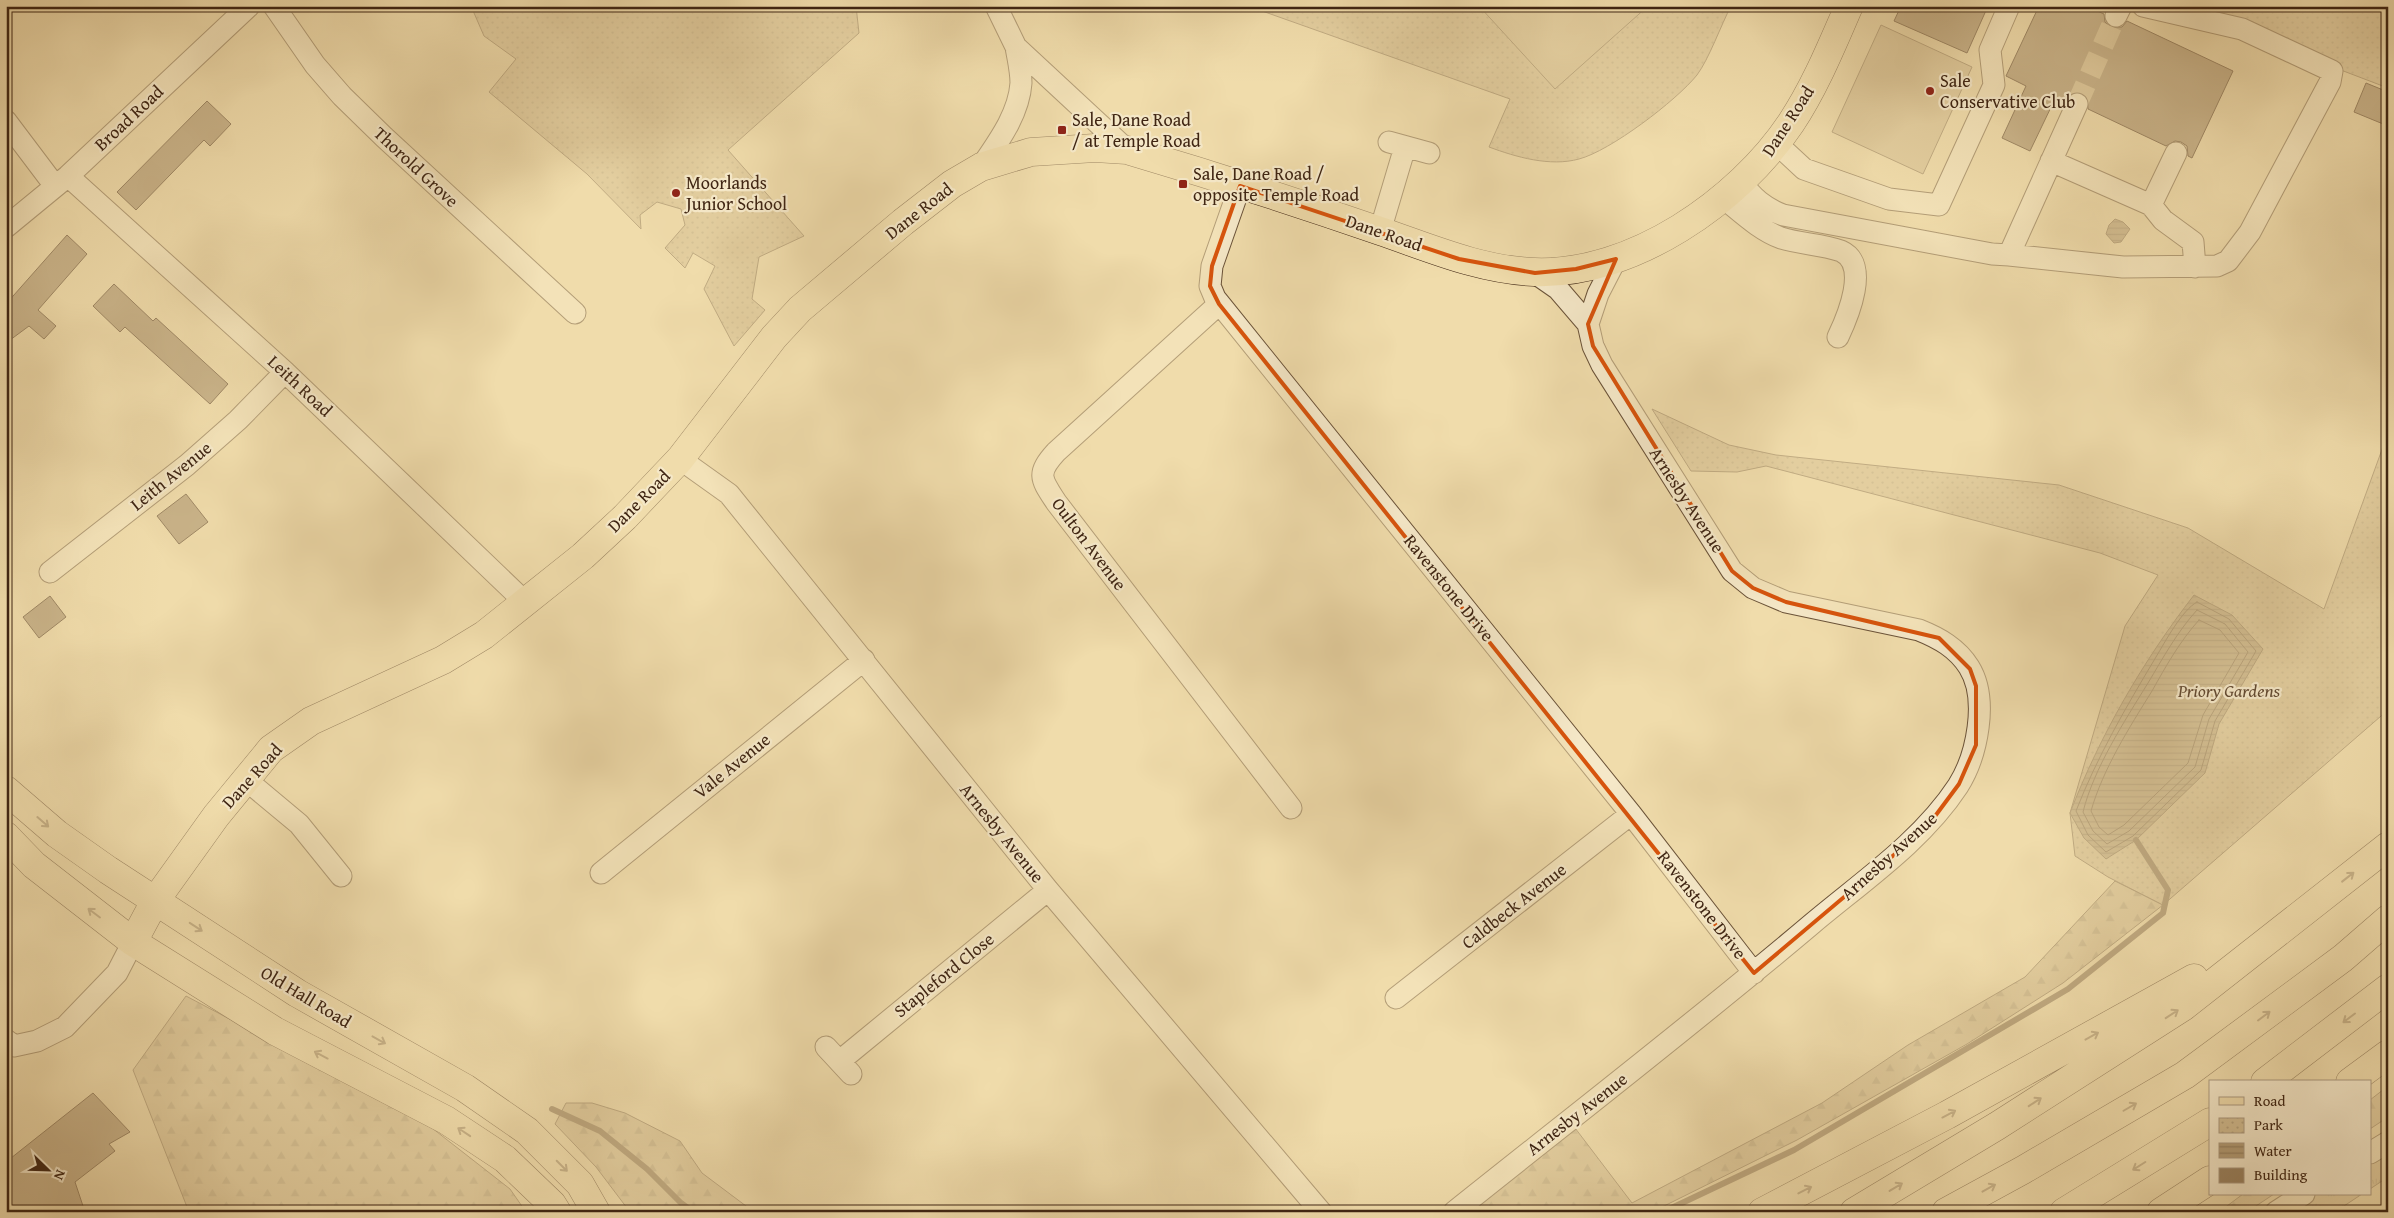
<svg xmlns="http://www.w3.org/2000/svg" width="2394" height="1218" font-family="'Gentium Book Plus',serif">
	<defs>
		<pattern id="grass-tufts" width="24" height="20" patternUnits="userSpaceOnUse" patternTransform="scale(1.25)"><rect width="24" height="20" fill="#d2bd91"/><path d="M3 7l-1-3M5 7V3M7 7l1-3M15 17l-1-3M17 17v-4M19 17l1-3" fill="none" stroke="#b5a27c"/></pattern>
		<pattern id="forest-firs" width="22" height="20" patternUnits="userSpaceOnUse" patternTransform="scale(1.25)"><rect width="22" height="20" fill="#d2bd91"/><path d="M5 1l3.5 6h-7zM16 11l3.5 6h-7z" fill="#b5a27c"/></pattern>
		<pattern id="park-dots" width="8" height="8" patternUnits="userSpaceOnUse" patternTransform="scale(1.25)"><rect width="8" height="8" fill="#d2bd91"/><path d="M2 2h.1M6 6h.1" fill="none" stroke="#b5a27c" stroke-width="1.8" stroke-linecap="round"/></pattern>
		<pattern id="water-rules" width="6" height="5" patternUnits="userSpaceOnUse" patternTransform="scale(1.25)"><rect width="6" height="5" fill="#b49e77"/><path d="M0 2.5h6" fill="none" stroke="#948160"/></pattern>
	</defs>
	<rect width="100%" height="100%" fill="#f0dcab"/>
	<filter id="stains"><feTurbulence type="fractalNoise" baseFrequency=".004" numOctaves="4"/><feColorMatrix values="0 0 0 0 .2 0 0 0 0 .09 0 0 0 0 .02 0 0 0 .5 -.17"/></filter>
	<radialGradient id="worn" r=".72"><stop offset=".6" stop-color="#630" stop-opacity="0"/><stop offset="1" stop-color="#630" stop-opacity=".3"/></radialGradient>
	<path fill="url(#grass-tufts)" stroke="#887152" d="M2388 1148V1177L2370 1189V1159Z
		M2316 1194H2362L2335 1212H2288Z"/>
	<path fill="url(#forest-firs)" stroke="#887152" d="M2115 881 2163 905 2063 983 1967 1044 1797 1140 1652 1212H1457L1572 1124 1632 1203 1822 1103 1908 1045 2025 977Z
		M186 996 423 1121 510 1189 526 1212H189L133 1070Z
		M2388 1086V1117L2370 1129V1100Z
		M566 1103H592L625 1113 680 1141 702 1173 754 1212H630L596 1167 555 1124Z
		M2243 1194H2274L2247 1212H2219Z"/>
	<path fill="url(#park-dots)" stroke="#887152" d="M471 6H856L859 33 728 150 804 236 759 257 752 299 765 310 734 346 704 289 715 266 693 253 685 268 665 248 685 225 681 209 657 202 640 215 641 229 587 174 489 92 516 59 484 36Z
		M1248 6H1731C1721 25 1709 59 1697 75 1676 101 1610 151 1579 159 1550 167 1516 157 1489 147L1510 99Z
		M2173 6H2388V88Z
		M1652 409 1729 445 1776 455 2059 485 2188 528 2324 609 2388 433V710L2163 905 2108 877 2075 856 2070 813 2125 626 2158 575 2100 553 1766 466 1737 472 1691 471Z"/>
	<path fill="#d2bd91" stroke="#887152" d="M1479 6H1648L1555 89Z
		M1881 25 1972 67 1923 174 1832 132Z"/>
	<path fill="url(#water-rules)" stroke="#856e4f" d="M2115 219 2123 222 2130 229 2121 242 2114 243 2106 234 2109 225Z
		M2194 595 2232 615 2263 649 2219 724 2205 773 2136 840 2106 859 2084 838 2070 813C2100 735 2143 661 2194 595Z"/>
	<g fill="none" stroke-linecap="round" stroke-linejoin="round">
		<path stroke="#7a6245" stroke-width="1" d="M2197 602 2229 619 2256 651 2215 721 2201 770 2133 836 2106 852 2088 835 2076 811C2097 757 2126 707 2156 657 2165 642 2182 610 2197 602Z
			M2197 610 2225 624 2248 652 2209 719 2195 767 2129 831 2107 844 2093 831 2083 812C2094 768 2124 722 2148 683 2163 658 2177 632 2197 610Z
			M2199 620 2220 630 2239 653 2203 715 2188 763 2124 825 2108 835 2099 827 2091 811C2103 769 2129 728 2152 691 2166 666 2180 641 2199 620Z"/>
		<path stroke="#856e4f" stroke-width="6" d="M552 1109 600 1131 647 1169 681 1203 693 1212
			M1663 1212 1794 1150 2068 989 2163 913 2168 890 2136 840"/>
	</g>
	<path fill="#9b8462" stroke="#3f2513" d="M1901 6H1988L1967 53 1894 21Z
		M2039 6H2086L2104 14 2105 22 2111 27H2122L2127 21 2233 71 2192 158 2188 156 2187 146 2181 142 2175 141 2166 146 2088 109 2087 97 2076 92 2069 94 2063 105 2054 101 2030 151 2002 138 2026 86 2006 76Z
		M2366 83 2388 92V126L2354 112Z
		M207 101 231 124 210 146 204 140 136 210 117 192Z
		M67 235 87 254 38 310 56 326 44 339 29 326 6 343V304Z
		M114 284 153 321 156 318 228 384 210 404 125 327 120 332 93 306Z
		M186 494 208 522 179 544 157 516Z
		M50 596 66 617 39 638 23 617Z
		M93 1093 130 1132 109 1144 115 1151 75 1182 85 1212H6V1162Z"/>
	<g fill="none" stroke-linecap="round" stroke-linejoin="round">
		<path stroke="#cdb78d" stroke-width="21" stroke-dasharray="21 11" stroke-linecap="butt" d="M2077 104 2116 16"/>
		<defs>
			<path id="minor" d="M274 6 315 65 342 96 384 137 575 313
				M996 6 1016 47 1127 150
				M2116 16 2121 6
				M6 121 55 186
				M1389 142 1429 153
				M1777 144 1804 169 1889 199 1939 205 1994 85 1990 50 2009 6
				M2051 161 2151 205 2163 220 2193 242 2195 267
				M981 167C998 142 1019 114 1021 83 1021 71 1018 59 1016 47
				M68 176 285 372 526 603
				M1740 181C1753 198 1764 208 1783 215L1992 254 2009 255 2077 104
				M1240 186 1212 266 1210 286 1215 298 1631 814 1754 973
				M1722 197C1740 211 1759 230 1781 238 1800 244 1822 244 1841 251 1870 264 1848 316 1838 337
				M2151 205 2176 153
				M6 227 68 176 249 6
				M1380 231 1405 147
				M2009 255 2123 267 2217 266 2228 261 2250 232 2330 82 2332 71 2242 29 2143 6
				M1219 304 1056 452C1036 474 1041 479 1056 502L1291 808
				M1588 324 1598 294 1616 259
				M680 459 729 494 1048 890 1321 1212
				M50 572 187 465 238 420 285 372
				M245 779 299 824 341 876
				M601 873 864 660
				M1396 998 1631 814
				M6 1040 14 1046 37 1041 65 1027 117 973 133 942
				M826 1047 851 1074
				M841 1060 1048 890
				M2370 1153 2388 1142
				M1454 1212C1574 1116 1696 1022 1813 923 1863 881 1922 841 1958 786 1977 756 1989 699 1969 667 1957 648 1939 638 1919 630L1786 602 1753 588 1732 571 1602 365 1593 346 1588 324 1558 289 1535 273
				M2276 1212 2304 1194"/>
			<path id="major" d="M6 790 57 834 108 870 297 993 465 1088 527 1131 580 1184 596 1212
				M6 836 34 865 133 942 275 1031 446 1120 505 1159 552 1204 557 1212
				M133 942 155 901 216 816 271 749 311 721 443 660 484 635 583 556 625 517 680 459 774 337 800 309 903 222 952 184 981 167 1031 152 1095 148 1127 150C1212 175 1296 202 1380 231 1430 248 1480 270 1534 272 1632 276 1739 201 1791 123 1815 87 1832 45 1849 6"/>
			<path id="highway" d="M2265 1082 2388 988
				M2350 1082 2388 1054
				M1762 1212 1947 1115 2194 978
				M1854 1212 1997 1126 2183 1007 2388 846
				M1946 1212 2023 1170 2185 1075 2343 958 2388 919
				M2064 1212 2210 1122
				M2161 1212 2210 1180"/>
		</defs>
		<use href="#minor" stroke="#6b5339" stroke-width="23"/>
		<use href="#major" stroke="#3f2513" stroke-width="29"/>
		<use href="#highway" stroke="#3f2513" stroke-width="29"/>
		<use href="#minor" stroke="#f5e8c8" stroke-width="21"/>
		<use href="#major" stroke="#f0dcab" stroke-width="28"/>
		<use href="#highway" stroke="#f0dcab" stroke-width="28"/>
	</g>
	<defs><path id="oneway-shaft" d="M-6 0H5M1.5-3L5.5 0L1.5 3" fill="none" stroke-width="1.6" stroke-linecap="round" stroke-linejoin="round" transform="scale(1.25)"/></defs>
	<g stroke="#98805f">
		<use href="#oneway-shaft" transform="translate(43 822) rotate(41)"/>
		<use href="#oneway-shaft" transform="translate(2348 877) rotate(-38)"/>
		<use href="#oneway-shaft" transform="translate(94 913) rotate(-143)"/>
		<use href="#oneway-shaft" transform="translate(196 927) rotate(33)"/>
		<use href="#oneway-shaft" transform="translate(2172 1014) rotate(-33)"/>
		<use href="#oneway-shaft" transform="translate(2264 1016) rotate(-37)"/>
		<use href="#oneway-shaft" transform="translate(2349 1018) rotate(143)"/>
		<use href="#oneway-shaft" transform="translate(2092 1036) rotate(-29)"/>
		<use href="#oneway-shaft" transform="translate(379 1040) rotate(29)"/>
		<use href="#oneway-shaft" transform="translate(321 1055) rotate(-152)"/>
		<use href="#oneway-shaft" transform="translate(2035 1102) rotate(-33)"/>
		<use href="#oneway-shaft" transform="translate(2130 1107) rotate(-30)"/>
		<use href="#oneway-shaft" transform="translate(1949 1114) rotate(-28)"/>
		<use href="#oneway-shaft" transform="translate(464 1132) rotate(-146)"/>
		<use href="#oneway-shaft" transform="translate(562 1166) rotate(45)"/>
		<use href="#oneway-shaft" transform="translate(2139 1166) rotate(148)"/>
		<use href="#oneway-shaft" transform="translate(1896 1187) rotate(-31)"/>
		<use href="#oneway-shaft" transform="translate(1989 1188) rotate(-29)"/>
		<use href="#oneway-shaft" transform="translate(1805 1190) rotate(-27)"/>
	</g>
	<path d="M0 0H2394V1218H0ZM1240 186 1459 259 1535 273 1576 269 1616 259 1588 324 1593 346 1732 571 1753 588 1786 602 1939 638 1970 669 1976 686V745L1959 784 1927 827 1754 973 1219 304 1210 286 1212 266Z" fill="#f0dcab" fill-opacity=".55" fill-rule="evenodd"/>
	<path fill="none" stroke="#d7540d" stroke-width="4" stroke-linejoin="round" d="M1240 186 1459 259 1535 273 1576 269 1616 259 1588 324 1593 346 1732 571 1753 588 1786 602 1939 638 1970 669 1976 686V745L1959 784 1927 827 1754 973 1219 304 1210 286 1212 266Z"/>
	<g fill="#8f2418" stroke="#f5e8c8" stroke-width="2">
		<circle cx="1930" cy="91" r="5"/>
		<rect x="1057" y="125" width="10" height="10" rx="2.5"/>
		<rect x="1178" y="179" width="10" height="10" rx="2.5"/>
		<circle cx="676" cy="193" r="5"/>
	</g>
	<g text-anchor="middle" stroke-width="4.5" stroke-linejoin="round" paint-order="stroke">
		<g font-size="18" fill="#3f2513" stroke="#f5e8c8" text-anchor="start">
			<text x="1940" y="87">Sale<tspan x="1940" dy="21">Conservative Club</tspan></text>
			<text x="1072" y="126">Sale, Dane Road<tspan x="1072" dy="21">/ at Temple Road</tspan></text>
			<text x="1193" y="180">Sale, Dane Road /<tspan x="1193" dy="21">opposite Temple Road</tspan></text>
			<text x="686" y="189">Moorlands<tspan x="686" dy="21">Junior School</tspan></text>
		</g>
		<g font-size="18" fill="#3f2513" stroke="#f5e8c8">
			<text transform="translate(129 118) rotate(-43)" y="6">Broad Road</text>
			<text transform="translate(1788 121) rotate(-57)" y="6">Dane Road</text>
			<text transform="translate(416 167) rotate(43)" y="6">Thorold Grove</text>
			<text transform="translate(919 211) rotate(-38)" y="6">Dane Road</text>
			<text transform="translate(1384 233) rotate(19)" y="6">Dane Road</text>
			<text transform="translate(300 386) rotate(43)" y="6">Leith Road</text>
			<text transform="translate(171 476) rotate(-39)" y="6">Leith Avenue</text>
			<text transform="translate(1687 500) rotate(57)" y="6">Arnesby Avenue</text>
			<text transform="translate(639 501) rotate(-45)" y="6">Dane Road</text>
			<text transform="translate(1089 544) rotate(53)" y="6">Oulton Avenue</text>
			<text transform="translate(1449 588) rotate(51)" y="6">Ravenstone Drive</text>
			<text transform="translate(732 766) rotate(-39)" y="6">Vale Avenue</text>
			<text transform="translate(252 776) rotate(-48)" y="6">Dane Road</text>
			<text transform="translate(1002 833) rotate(51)" y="6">Arnesby Avenue</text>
			<text transform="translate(1889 856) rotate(-42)" y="6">Arnesby Avenue</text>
			<text transform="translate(1702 905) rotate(52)" y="6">Ravenstone Drive</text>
			<text transform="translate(1514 906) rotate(-38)" y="6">Caldbeck Avenue</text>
			<text transform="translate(944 975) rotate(-39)" y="6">Stapleford Close</text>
			<text transform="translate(306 997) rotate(31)" y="6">Old Hall Road</text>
			<text transform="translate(1577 1114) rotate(-38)" y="6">Arnesby Avenue</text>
		</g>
		<g font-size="18" font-style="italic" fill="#644b32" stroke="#f5e8c8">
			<text x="2229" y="697">Priory Gardens</text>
		</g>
	</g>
	<rect width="2394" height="1218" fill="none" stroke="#f0dcab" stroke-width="25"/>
	<rect x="8" y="8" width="2379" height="1203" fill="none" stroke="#3f2513" stroke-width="2.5"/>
	<rect x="12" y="12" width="2369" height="1193" fill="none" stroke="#3f2513"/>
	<rect x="2209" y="1080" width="162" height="115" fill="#f5e8c8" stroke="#ac9a80"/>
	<rect x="2219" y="1097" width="25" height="8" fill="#f0dcab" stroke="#ac9a80"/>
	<text x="2254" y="1106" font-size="15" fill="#3f2513">Road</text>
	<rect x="2219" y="1118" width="25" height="15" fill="url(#park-dots)" stroke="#ac9a80"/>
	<text x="2254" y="1130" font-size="15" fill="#3f2513">Park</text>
	<rect x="2219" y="1143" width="25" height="15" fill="url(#water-rules)" stroke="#ac9a80"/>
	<text x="2254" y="1156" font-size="15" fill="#3f2513">Water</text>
	<rect x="2219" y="1168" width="25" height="15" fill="#9b8462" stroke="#ac9a80"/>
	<text x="2254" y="1180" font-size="15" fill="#3f2513">Building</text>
	<g transform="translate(48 1170) rotate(113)" stroke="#f5e8c8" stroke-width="4" paint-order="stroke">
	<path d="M0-4L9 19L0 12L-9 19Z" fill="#3f2513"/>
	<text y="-8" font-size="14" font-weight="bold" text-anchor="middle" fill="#3f2513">N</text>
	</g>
	<rect width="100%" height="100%" filter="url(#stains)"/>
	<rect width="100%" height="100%" fill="url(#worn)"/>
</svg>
